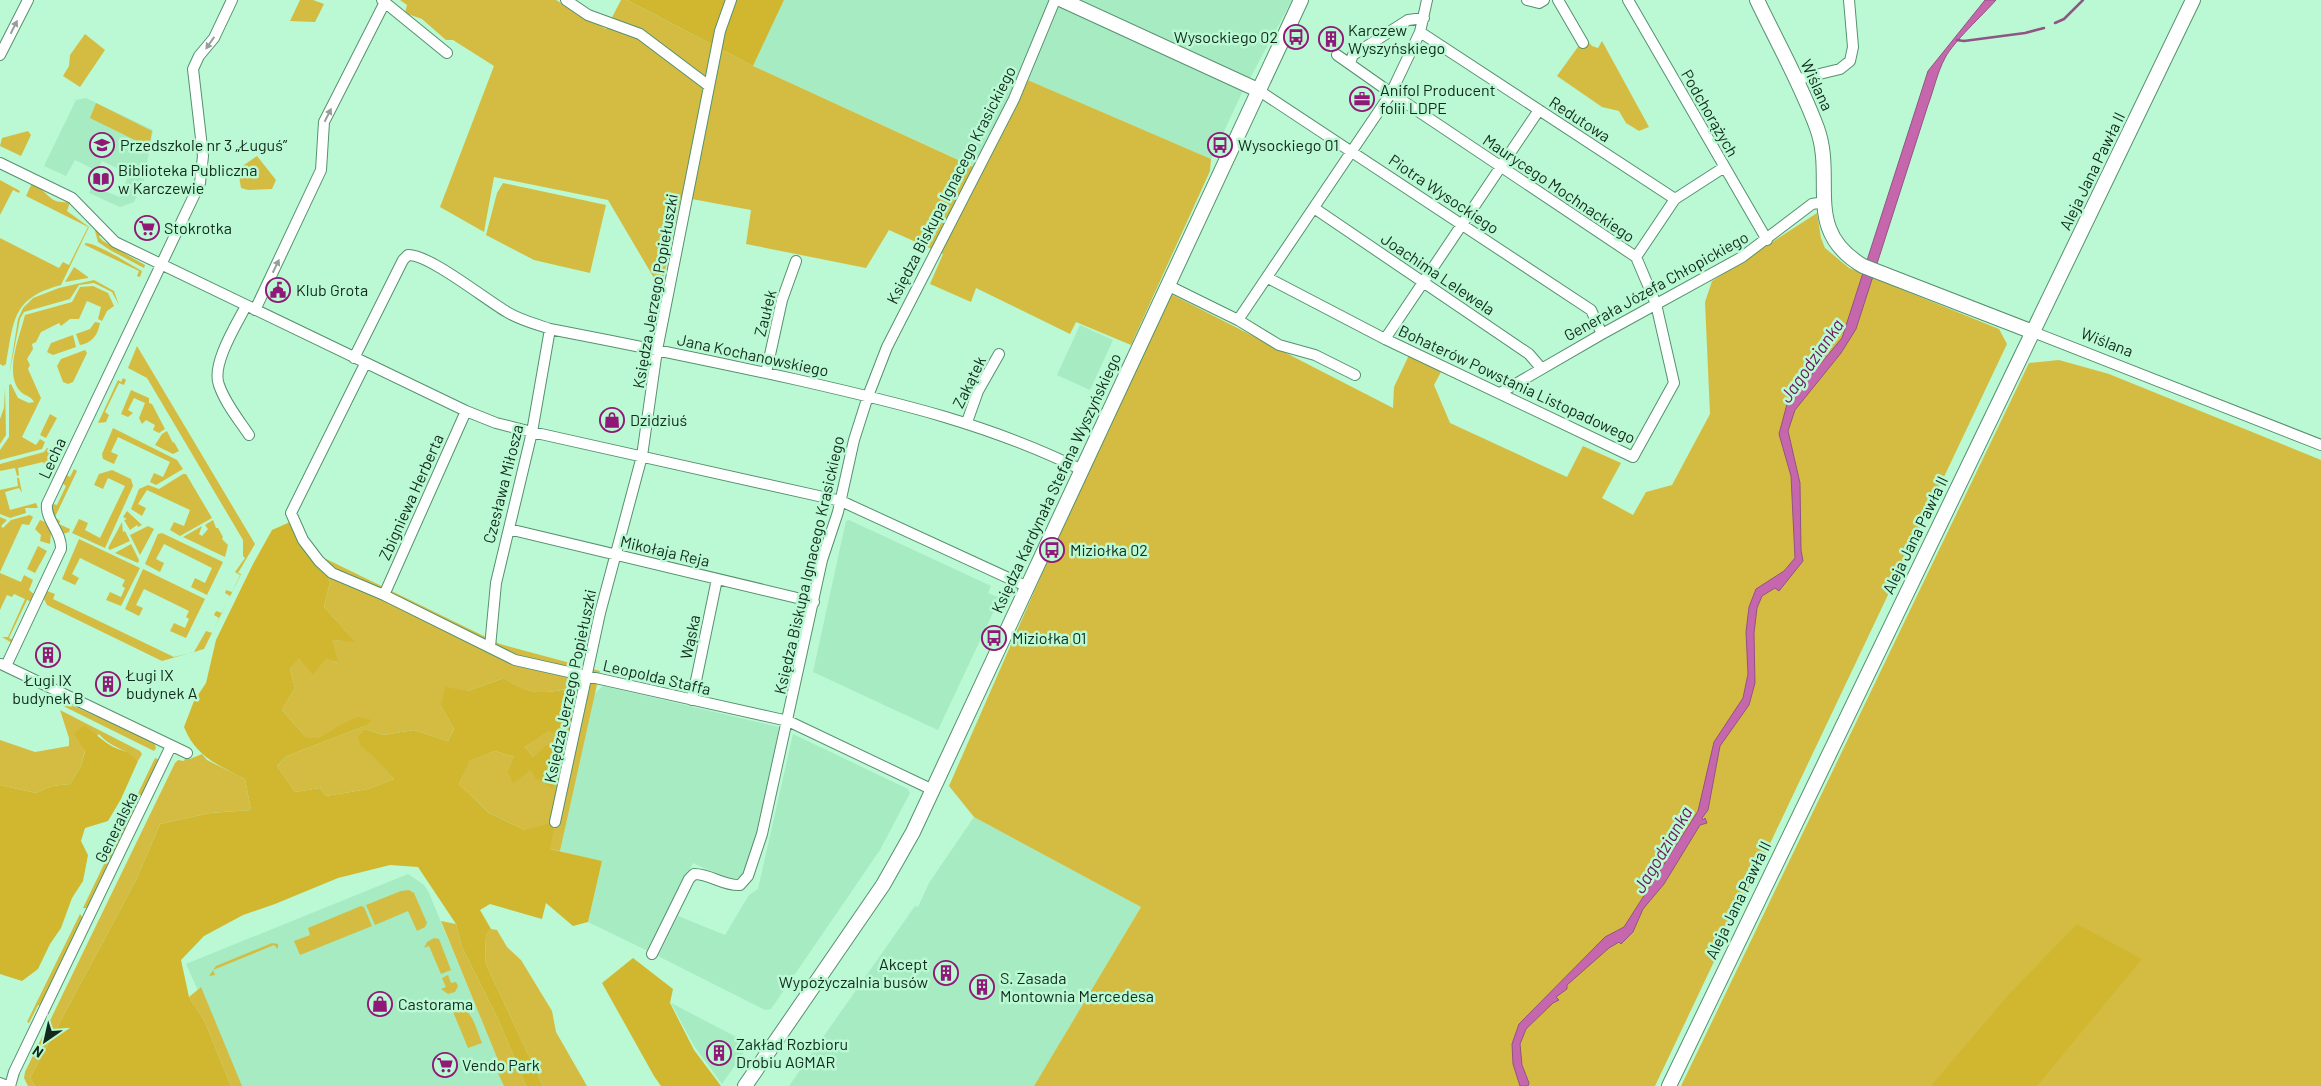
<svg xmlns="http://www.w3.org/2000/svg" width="2321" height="1086" font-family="Barlow,sans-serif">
	<rect width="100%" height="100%" fill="#baf9d3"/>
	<path fill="#a6ebc2" d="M784 0H1292L1241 95 1211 159 1023 78 979 169 753 66Z
		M86 98 153 130 144 180 134 202 120 207 89 193 92 186 120 197 130 171 121 166 119 169 102 161 97 171 75 160 66 176 44 166 76 100Z
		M1080 325 1113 340 1090 390 1057 375Z
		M849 520 991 586 988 593 1000 598 938 730 813 672 846 521Z
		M603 686 779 727 765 804 745 875 729 880 693 863 648 951 588 922 602 861 560 851 593 695Z
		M793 734 908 789 910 793 880 850 771 1009 765 1010 658 956 678 916 725 935 749 895 758 889Z
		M974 817 1141 907 1034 1086H789L915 906 918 907 929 883Z
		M408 874 424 885 429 893 500 1065 498 1066 506 1086H241L186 964Z
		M671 1003 744 1041 747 1048 722 1084 694 1046Z"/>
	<path fill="#d4bc42" d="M300 0H313L324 4 315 22 290 21Z
		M400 0H556L606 29 621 0H627L753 66 978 169 1023 78 1211 159 1210 171 1131 345 1076 322 1070 334 976 288 971 302 930 284 943 254 889 230 866 268 746 244 751 210 681 197 661 290 608 200 494 177 484 232 440 207 494 66 453 40H446L422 19 405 13 407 5Z
		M85 34 105 50 80 87 63 76 69 66 70 55Z
		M1586 39 1592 46 1598 48 1602 41 1649 127 1639 131 1626 123 1619 111 1602 107 1557 76 1580 44Z
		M96 103 152 131 149 147 90 118Z
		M28 131 31 135 21 156 0 146 2 138Z
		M257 156 276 180 272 189 248 190 241 188 238 169Z
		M0 180 20 191 19 193 13 190 0 215Z
		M32 183C50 192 47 204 70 202L67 211 89 227 61 285C12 298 14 320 6 364L3 366 0 364V238L59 268 63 262 69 265 88 227 26 196Z
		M503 183 606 205 590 273 534 260 486 235 497 193Z
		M1817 213 1821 238 1825 248 1849 268 1999 329 2007 344 1655 1086H1034L1141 907 974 817 949 786 1087 471 1171 294 1393 408 1394 387 1409 355 1442 370 1434 385 1450 423 1567 477 1583 446 1621 463 1602 498 1633 515 1646 492 1672 485 1710 414 1705 302 1712 281Z
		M94 227 101 234 99 237 103 241 145 265 144 268 110 250 98 242Z
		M85 243C97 243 129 264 142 271L140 277 137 276 139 271 85 245Z
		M74 267 88 277V278L65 282Z
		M94 280 114 291 119 305 112 292 94 283 79 285 70 299 24 312 20 319 9 376 18 319 23 308 33 298 59 288Z
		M93 286 108 293 114 306 107 311 102 321 98 319 101 307 87 301 79 319H70L61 326 59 323 41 332 36 342 32 344 33 349 27 359 30 365 28 369 41 398 22 437 36 445 40 439 45 442 42 449 0 460V450L9 437V385L11 384 18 398 29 403 34 402C31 396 25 396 21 392 3 374 20 336 25 315L72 302 80 287Z
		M95 322 100 323C98 335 92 343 80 345L76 334 90 329Z
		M73 335 76 347 53 355 47 352 51 343Z
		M137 346 255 544 238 573 241 574 204 649 162 661 47 605 44 599 47 591 55 594 53 599 174 657 194 652 206 631 212 633 219 618 214 615 216 611 222 613 230 596 225 593 226 590 232 592 240 575 235 572 245 558 243 556V540L147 378 128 368Z
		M85 350 87 353 73 382 68 384 63 382 57 366 61 359Z
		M2059 360 2109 374 2321 460V1086H1681L2029 363Z
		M123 378 126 380 124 385 119 383 105 412 109 415 106 422 98 423 118 380 121 382Z
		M5 388 6 435 0 444V419L4 408Z
		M131 390 149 398V403L152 404 165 429 159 433 153 430 155 425 146 420 142 424 139 418 145 403 134 398 128 410 133 413 128 417 121 414Z
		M50 414 57 418 46 438 40 435Z
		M113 428 177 460 183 469 156 485 150 482 154 473 163 477 170 462 118 437 111 452 118 455 114 464 103 459 102 454Z
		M167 431 173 443 174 442 179 451 173 454 155 445 162 434Z
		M55 444 60 447 49 473 43 462 18 468 19 475 17 476 15 468 0 471V464L44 452 47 448H52Z
		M74 469 77 471 55 517 60 521 59 524 70 529 69 532 63 534 51 507 53 504 57 505 66 486 62 483 65 474 70 477Z
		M112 470 131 479 133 486 105 548 72 533 79 519 88 523 85 530 100 538 125 486 108 478 103 489 94 485 99 474Z
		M183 474H186L212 518 180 536 170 530 174 522 184 526 190 510 147 490 138 504 146 508 142 516 131 509 139 489 148 485 159 489Z
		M17 478H19L22 493 19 488 5 492 10 510 36 503 38 508H25L26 513 10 518 0 514V490L18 486Z
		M127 511 142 525 138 527 137 525 130 530 124 520 127 519 123 517Z
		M30 515 33 517 29 525 22 524 0 572V517L7 520 1 526 3 528 11 520Z
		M40 520 45 522 51 533 50 544 40 541 41 535 35 529Z
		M213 520 216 528H218L223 537 222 539 228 545 225 557 183 537 202 526 199 534 202 536 208 529 205 525Z
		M122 522 123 532 125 531 130 541 110 550 108 548Z
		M148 526 154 529 140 555 130 535Z
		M162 533 223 562 207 595 191 587 195 578 205 583 212 568 164 544 156 559 164 563 160 572 145 564 158 534Z
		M79 539 140 568 121 606 106 600 110 592 121 597 125 588 122 586 125 580 80 558 72 574 79 578 75 585 62 579Z
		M131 544 139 560 138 563 115 553Z
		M38 546 47 551 35 573 27 569Z
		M318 555 500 644 600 671 560 851 550 849 525 830 489 813 459 784 468 761 495 751 514 757H533L525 747 548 730 566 727 574 687C545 694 529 696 504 678L468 691 441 706 454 729 448 741 414 730 383 735 365 729 361 747 371 753 394 779 368 789 326 796 320 788 295 792 277 766 287 756 365 726 336 727 319 739 306 737 282 710 295 688 290 669 299 657H326L337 663 331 640 355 641 324 607 330 582Z
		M143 569 205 599 186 638 170 631 174 623 185 628 189 619 186 617 189 611 144 589 136 605 143 608 139 616 125 609Z
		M0 573 21 582 24 575 33 580 29 590 35 595 32 602 27 600 9 638 13 640 12 643 2 637H8L25 599 14 594 12 597 7 595 0 610Z
		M47 694 154 742 156 748 154 751 45 697Z
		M60 710 140 751 142 754 138 761C126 748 112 749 99 734L85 750 81 766 70 784 52 786 36 793 0 785V740L35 752 69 746V738Z
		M202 754 207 760 245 779 251 810 210 813 160 824 136 880 30 1078 35 1086H28L24 1078 25 1072 175 763 178 760 184 761 186 757 190 759Z
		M155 758 160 760 88 908H83Z
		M409 890 414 893 427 923 425 927 417 931 408 911 375 925 366 905 401 891Z
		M361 906 364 907 372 926 300 955 294 941 310 935 308 928Z
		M80 914 83 918 41 1006 38 1005 29 1023 27 1022Z
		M441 921 456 924 462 947 499 1021 526 1086H504L497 1071 500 1065Z
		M491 929 497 930 507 947 521 960 552 1011 556 1032 587 1086H543L485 962 486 935Z
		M434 938 439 939 451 970 441 974 429 946 424 948 427 942Z
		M272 943 278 944V949L274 945 213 970 215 975 209 976 216 966Z
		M448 975 451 983 456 982 458 986 455 992 448 994 441 989 446 987 442 978Z
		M201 987 242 1086H231L204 1020 189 997Z
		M454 1006C472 1006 476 1029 482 1043L468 1048 451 1007Z"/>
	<path fill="#d0b72f" d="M627 0H784L753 66Z
		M290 522 318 555 330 582 324 607 356 642 332 640 338 663 326 658 313 675 299 658 290 669 295 688 282 710 306 737 319 738 336 727 358 717 372 720 365 726 287 756 277 766 295 792 320 788 326 796 368 789 394 779 371 754 361 747 358 737 365 729 383 735 414 730 448 741 454 729 441 706 445 687 468 691 504 678C530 696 545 694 575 687L566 727 559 734 548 731 525 747 533 757 548 744 560 748 555 771 560 775 553 788 536 779 531 770 513 783 508 772 514 757 495 751 469 761 459 784 489 813 525 830 555 822 550 849 602 861 588 922 573 926 546 903 542 919 490 904 480 910 491 929 486 935 485 962 543 1086H526L499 1021 462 947 456 924 418 867 390 865 338 878 275 904 243 915 204 936 181 960 189 997 204 1020 231 1086H35L30 1078 136 880 160 824 210 813 251 810 245 779C218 765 196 757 184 727L194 701 206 683 216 640 253 564 272 530Z
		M84 725C93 731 101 740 110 745 121 752 128 749 138 761L121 799 108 821 85 828 81 841 88 855 83 881 72 898 61 928 50 944 38 969 22 981 0 974V785L36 793 52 786 70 784 81 766 85 751 74 734Z
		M2077 924 2142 959 2037 1086H1931L2010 993Z
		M633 958 673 989 670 1003 694 1050 721 1086H661L654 1076 602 983Z"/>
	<path fill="#c667ad" stroke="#905582" d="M1985 0H1996C1982 16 1954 41 1945 58 1937 73 1934 89 1928 105L1856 329 1841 353 1795 410 1788 431 1800 483 1801 550 1803 561 1779 591 1775 588 1762 596 1757 608 1754 633 1755 683 1749 705 1720 746 1708 810 1702 818 1703 820 1705 818 1707 823 1700 825 1664 884 1643 909 1633 932 1621 944 1619 942 1609 948 1567 985V989L1556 997 1559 1000 1553 1003 1526 1029 1520 1044 1522 1065 1529 1083 1528 1086H1520L1513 1064 1512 1044 1519 1024 1605 937 1624 927 1698 811 1714 742 1743 698 1748 674 1746 632 1749 607 1756 589 1784 571 1795 558 1791 476 1779 434 1787 404 1842 338 1928 71Z"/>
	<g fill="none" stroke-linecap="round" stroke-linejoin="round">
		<path stroke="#905582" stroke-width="2.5" d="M2055 23 2064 19 2083 0
			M1957 40 1964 41 2025 33 2044 28"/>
		<defs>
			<path id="street" d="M382 0 447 53
				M566 0 588 15 640 34 709 86
				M1527 0 1539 3 1544 0
				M1558 0 1583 43
				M1628 0 1767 240
				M1420 32 1675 199 1723 168
				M0 55 28 0
				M1350 63 1353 55 1408 20 1424 18
				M1795 80 1840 69 1850 61 1853 47 1849 0
				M1258 90 1591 310 1602 334
				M0 163 72 198 115 242 466 411 496 423 532 432 841 501 1028 587
				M1314 208 1529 354 1541 368
				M1636 257 1675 199
				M1268 278 1385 339 1633 457 1674 383 1656 304 1636 257 1391 93 1337 55
				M1167 285 1238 320 1391 93 1420 32 1427 0
				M246 306C236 325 211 365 219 385 225 403 239 420 249 435
				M255 310 321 170 324 122 385 2
				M1238 320 1279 345 1315 355 1355 375
				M2033 332 2321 445
				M1385 339 1539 110
				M354 358 403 260 408 255C429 254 486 300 507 312 520 320 536 324 550 329 633 345 716 362 798 380 899 403 989 424 1082 470
				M365 364 291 513 303 540 319 561 332 573 384 595 515 660 788 721 933 790
				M766 373 782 300 796 261
				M1500 393 1602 334 1742 257 1812 204 1825 202
				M967 422 978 391 999 354
				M509 529 814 602
				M384 595 466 411
				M490 647 496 583 532 432 550 329
				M1 664 187 753
				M6 666 61 549C62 532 45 520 47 504L200 183 203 156 193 69 199 56 214 38 232 0
				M692 700 717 579
				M555 822 600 613 642 456 657 350 720 31 731 0
				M652 954 689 879 694 874C711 874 723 886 740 885L748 876 762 834 822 560 838 512 854 440 868 396 887 347 1014 99 1055 0
				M0 1083 7 1086
				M10 1086 14 1072 171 746"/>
			<path id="secondary" d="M1062 0 1258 90
				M1757 0C1777 42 1801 84 1817 128 1836 180 1802 230 1863 266L2033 332
				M745 1086 883 885 913 832 1301 0
				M1669 1086 2193 0"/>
		</defs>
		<use href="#street" stroke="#56916f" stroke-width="12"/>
		<use href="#secondary" stroke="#56916f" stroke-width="16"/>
		<use href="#street" stroke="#fff" stroke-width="10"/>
		<use href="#secondary" stroke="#fff" stroke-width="14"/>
	</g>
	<defs><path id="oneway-solid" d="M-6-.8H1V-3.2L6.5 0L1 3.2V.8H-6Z" transform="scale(1.25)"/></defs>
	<g fill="#949f99">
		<use href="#oneway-solid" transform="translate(14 27) rotate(-63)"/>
		<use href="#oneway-solid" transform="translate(210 43) rotate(125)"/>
		<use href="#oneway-solid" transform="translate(328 115) rotate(-63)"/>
		<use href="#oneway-solid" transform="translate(276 266) rotate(-64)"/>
	</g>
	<defs>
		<symbol id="bus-ring" viewBox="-11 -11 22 22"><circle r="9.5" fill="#baf9d3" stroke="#901978" stroke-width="1.5"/><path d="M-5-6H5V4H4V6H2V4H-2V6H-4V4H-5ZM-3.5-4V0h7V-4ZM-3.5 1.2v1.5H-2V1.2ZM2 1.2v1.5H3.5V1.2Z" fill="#901978"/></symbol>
		<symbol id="building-ring" viewBox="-11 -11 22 22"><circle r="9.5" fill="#baf9d3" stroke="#901978" stroke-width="1.5"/><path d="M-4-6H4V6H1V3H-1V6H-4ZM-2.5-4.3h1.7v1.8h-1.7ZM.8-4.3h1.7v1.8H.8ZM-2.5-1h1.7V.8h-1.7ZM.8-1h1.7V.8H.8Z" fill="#901978"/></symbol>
		<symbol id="office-ring" viewBox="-11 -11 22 22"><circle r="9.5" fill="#baf9d3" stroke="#901978" stroke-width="1.5"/><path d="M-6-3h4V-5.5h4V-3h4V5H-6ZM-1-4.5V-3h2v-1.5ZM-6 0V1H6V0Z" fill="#901978"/></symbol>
		<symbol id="school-ring" viewBox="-11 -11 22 22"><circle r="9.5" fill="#baf9d3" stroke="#901978" stroke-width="1.5"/><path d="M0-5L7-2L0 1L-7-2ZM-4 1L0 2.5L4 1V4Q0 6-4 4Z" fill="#901978"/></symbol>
		<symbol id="library-ring" viewBox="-11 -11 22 22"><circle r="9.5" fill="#baf9d3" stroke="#901978" stroke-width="1.5"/><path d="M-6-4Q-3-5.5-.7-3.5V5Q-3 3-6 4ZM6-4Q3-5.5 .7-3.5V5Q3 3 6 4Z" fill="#901978"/></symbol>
		<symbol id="supermarket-ring" viewBox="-11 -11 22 22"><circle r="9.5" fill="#baf9d3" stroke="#901978" stroke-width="1.5"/><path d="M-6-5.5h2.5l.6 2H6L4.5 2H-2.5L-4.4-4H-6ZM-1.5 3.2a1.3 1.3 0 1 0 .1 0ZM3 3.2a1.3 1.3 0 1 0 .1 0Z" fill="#901978"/></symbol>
		<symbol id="civic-ring" viewBox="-11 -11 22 22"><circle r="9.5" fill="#baf9d3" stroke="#901978" stroke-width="1.5"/><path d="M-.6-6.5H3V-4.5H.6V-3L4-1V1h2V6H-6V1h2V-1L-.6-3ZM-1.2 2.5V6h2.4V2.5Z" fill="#901978"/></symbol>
		<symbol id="shop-ring" viewBox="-11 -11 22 22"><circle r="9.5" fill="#baf9d3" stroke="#901978" stroke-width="1.5"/><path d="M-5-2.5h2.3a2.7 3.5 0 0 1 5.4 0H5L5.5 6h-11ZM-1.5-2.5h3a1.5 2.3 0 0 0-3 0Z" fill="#901978"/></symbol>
	</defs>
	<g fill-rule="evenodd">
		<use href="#bus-ring" x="1282" y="23" width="28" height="28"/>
		<use href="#building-ring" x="1317" y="25" width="28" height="28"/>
		<use href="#office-ring" x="1348" y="85" width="28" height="28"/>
		<use href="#school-ring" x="88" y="131" width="28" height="28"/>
		<use href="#bus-ring" x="1206" y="131" width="28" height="28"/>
		<use href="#library-ring" x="87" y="165" width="28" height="28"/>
		<use href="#supermarket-ring" x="133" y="214" width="28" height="28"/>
		<use href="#civic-ring" x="264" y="276" width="28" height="28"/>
		<use href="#shop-ring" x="598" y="406" width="28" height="28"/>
		<use href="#bus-ring" x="1038" y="536" width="28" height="28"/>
		<use href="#bus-ring" x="980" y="624" width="28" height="28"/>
		<use href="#building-ring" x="34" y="641" width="28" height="28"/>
		<use href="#building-ring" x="94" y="670" width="28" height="28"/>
		<use href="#building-ring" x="932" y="959" width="28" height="28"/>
		<use href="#building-ring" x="968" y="973" width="28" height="28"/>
		<use href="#shop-ring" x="366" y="990" width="28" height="28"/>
		<use href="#building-ring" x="705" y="1039" width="28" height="28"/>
		<use href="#supermarket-ring" x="431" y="1051" width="28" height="28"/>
	</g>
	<g text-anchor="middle" stroke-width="5" stroke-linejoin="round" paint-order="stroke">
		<g font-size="16" fill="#112a1c" stroke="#baf9d3" text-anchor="start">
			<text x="1348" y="36">Karczew<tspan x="1348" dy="18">Wyszyńskiego</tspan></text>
			<text x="1278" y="43" text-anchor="end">Wysockiego 02</text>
			<text x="1380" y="96">Anifol Producent<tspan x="1380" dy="18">folii LDPE</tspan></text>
			<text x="120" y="151">Przedszkole nr 3 „Ługuś”</text>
			<text x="1238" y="151">Wysockiego 01</text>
			<text x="118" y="176">Biblioteka Publiczna<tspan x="118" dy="18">w Karczewie</tspan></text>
			<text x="164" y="234">Stokrotka</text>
			<text x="296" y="296">Klub Grota</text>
			<text x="630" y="426">Dzidziuś</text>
			<text x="1070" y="556">Miziołka 02</text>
			<text x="1012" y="644">Miziołka 01</text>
			<text x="126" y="681">Ługi IX<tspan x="126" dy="18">budynek A</tspan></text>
			<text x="48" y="686" text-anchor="middle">Ługi IX<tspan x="48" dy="18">budynek B</tspan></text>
			<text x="928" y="970" text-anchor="end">Akcept<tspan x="928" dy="18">Wypożyczalnia busów</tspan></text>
			<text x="1000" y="984">S. Zasada<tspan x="1000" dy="18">Montownia Mercedesa</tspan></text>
			<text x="398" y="1010">Castorama</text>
			<text x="736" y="1050">Zakład Rozbioru<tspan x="736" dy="18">Drobiu AGMAR</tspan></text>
			<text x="462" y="1071">Vendo Park</text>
		</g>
		<g font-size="16" fill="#112a1c" stroke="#baf9d3">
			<text transform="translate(1817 85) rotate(65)" y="6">Wiślana</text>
			<text transform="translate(1710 113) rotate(60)" y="6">Podchorążych</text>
			<text transform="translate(1580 119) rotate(33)" y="6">Redutowa</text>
			<text transform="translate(2092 171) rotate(-64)" y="6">Aleja Jana Pawła II</text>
			<text transform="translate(951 185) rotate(-63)" y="6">Księdza Biskupa Ignacego Krasickiego</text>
			<text transform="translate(1559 188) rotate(34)" y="6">Maurycego Mochnackiego</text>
			<text transform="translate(1444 194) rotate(34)" y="6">Piotra Wysockiego</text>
			<text transform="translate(1438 274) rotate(34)" y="6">Joachima Lelewela</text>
			<text transform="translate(1656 286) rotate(-29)" y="6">Generała Józefa Chłopickiego</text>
			<text transform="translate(655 291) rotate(-80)" y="6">Księdza Jerzego Popiełuszki</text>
			<text transform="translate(765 313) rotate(-76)" y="6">Zaułek</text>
			<text transform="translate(2107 342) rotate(21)" y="6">Wiślana</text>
			<text transform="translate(753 355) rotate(12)" y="6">Jana Kochanowskiego</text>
			<text transform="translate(969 382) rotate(-64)" y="6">Zakątek</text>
			<text transform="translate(1517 384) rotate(25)" y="6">Bohaterów Powstania Listopadowego</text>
			<text transform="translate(52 458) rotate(-65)" y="6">Lecha</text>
			<text transform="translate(1056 483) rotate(-65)" y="6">Księdza Kardynała Stefana Wyszyńskiego</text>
			<text transform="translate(503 484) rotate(-76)" y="6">Czesława Miłosza</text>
			<text transform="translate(411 497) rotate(-66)" y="6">Zbigniewa Herberta</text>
			<text transform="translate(1915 535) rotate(-64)" y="6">Aleja Jana Pawła II</text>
			<text transform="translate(665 551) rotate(13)" y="6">Mikołaja Reja</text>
			<text transform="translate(809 565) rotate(-77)" y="6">Księdza Biskupa Ignacego Krasickiego</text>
			<text transform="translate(690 637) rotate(-78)" y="6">Wąska</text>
			<text transform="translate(657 677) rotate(13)" y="6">Leopolda Staffa</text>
			<text transform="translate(570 686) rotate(-78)" y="6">Księdza Jerzego Popiełuszki</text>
			<text transform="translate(116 827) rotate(-64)" y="6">Generalska</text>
			<text transform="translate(1738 900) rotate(-64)" y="6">Aleja Jana Pawła II</text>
		</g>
		<g font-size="18" font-style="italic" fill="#6c155a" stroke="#baf9d3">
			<text transform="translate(1812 361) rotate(-55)" y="6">Jagodzianka</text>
			<text transform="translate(1663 850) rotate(-59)" y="6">Jagodzianka</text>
		</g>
	</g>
	<g transform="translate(45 1041) rotate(214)" stroke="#baf9d3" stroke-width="4" paint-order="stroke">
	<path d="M0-4L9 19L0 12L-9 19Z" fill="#112a1c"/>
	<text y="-8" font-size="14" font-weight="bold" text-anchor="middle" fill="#112a1c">N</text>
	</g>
</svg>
